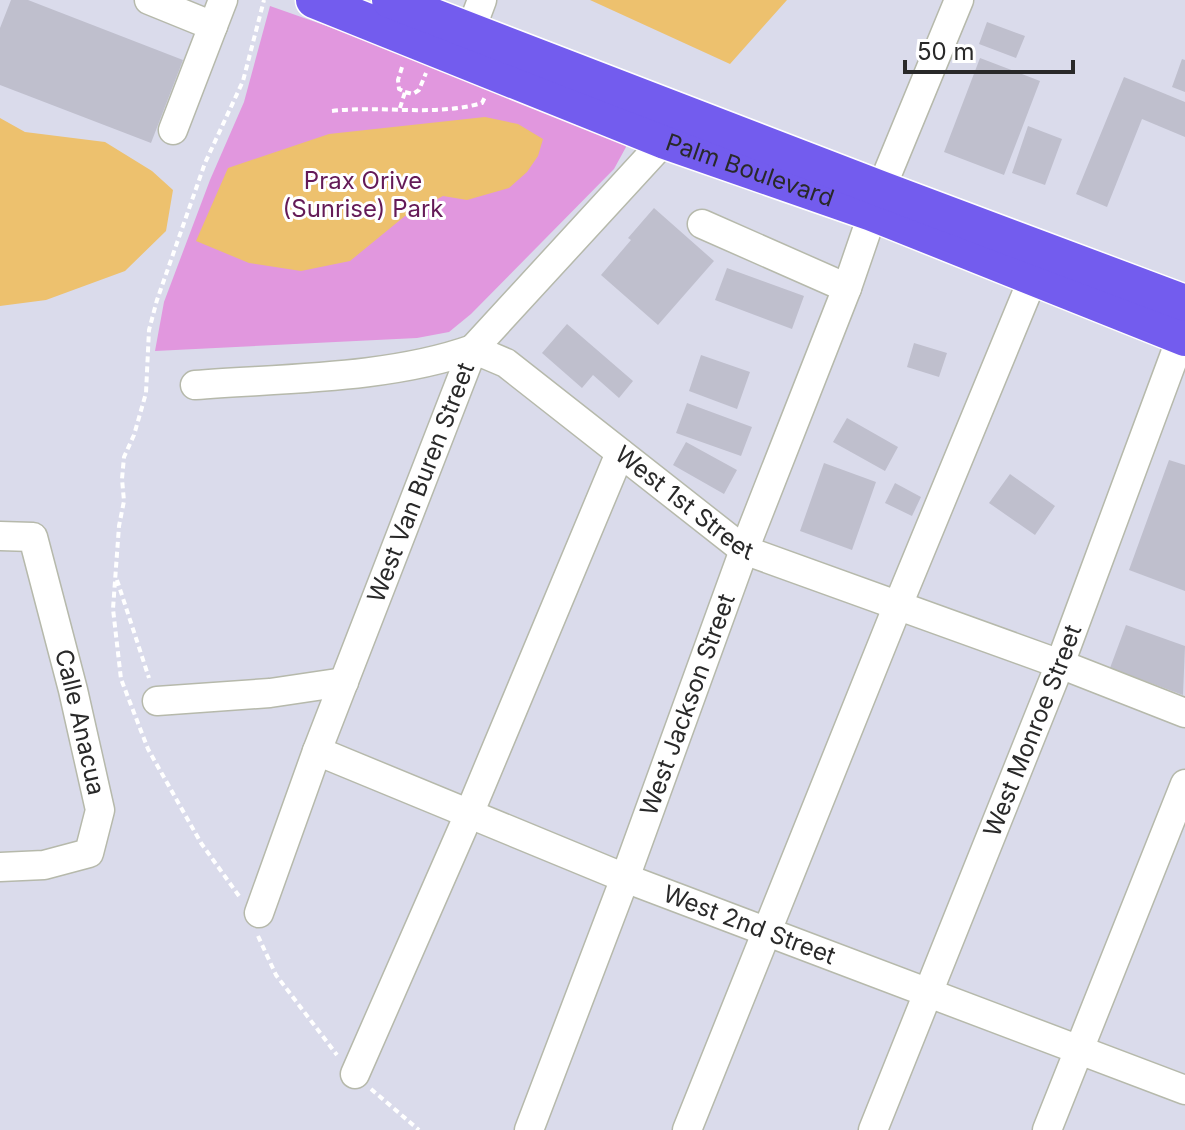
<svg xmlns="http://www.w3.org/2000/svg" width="1185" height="1130" font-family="Inter,sans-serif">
	<rect width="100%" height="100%" fill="#dadbeb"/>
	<path fill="#e197de" d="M270 6 617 128 626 147 614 169 471 314 449 332 417 338 155 351 164 302 210 180 244 102Z"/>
	<path fill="#edc16e" d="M590 0H787L730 64Z
		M485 117 518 124 543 139 538 156 527 172 509 188 467 200 443 196 405 216 350 261 301 271 249 263 196 241 228 168 329 134Z
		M0 118 25 132 105 142 152 171 173 190 166 231 125 271 46 300 0 306Z"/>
	<path fill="#bfbfcd" d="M11 0H28L183 60 151 143 0 85V28Z
		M987 22 1025 36 1016 58 979 44Z
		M980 58 1040 81 1004 175 944 152Z
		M1182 59 1185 60V92L1172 87Z
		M1124 77 1185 102V137L1142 119 1107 207 1076 194Z
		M1028 126 1062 139 1045 185 1012 173Z
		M654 208 714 261 658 325 601 275 631 240 628 238Z
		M727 268 804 296 792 329 715 300Z
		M567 324 633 381 619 398 593 375 582 388 542 353Z
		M914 343 947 353 939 377 907 367Z
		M701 355 750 372 737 409 689 391Z
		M687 403 752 427 741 456 676 433Z
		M847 418 898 447 885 471 833 442Z
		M686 442 737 470 724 494 673 465Z
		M1169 460 1185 465V591L1129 570Z
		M824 463 876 482 852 550 800 531Z
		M1010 474 1055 506 1035 535 989 503Z
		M895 483 921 497 912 516 885 503Z
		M1126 625 1185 646 1183 695 1110 668Z"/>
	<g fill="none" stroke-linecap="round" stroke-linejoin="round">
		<defs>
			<g id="minor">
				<path d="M149 0 213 26"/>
				<path d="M470 32 482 0"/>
				<path d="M173 130 223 0"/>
				<path d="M702 224 847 288"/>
				<path id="s1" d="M195 385C284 378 389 379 473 349L506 363 744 550 1060 664 1185 713"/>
				<path id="s2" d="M0 536 33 537 73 690 100 810 89 853 44 865 0 867"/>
				<path d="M157 701 270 693 344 682"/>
				<path id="s3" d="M317 751 625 878 1185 1090"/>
				<path id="s4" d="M259 913 317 751 473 349 677 127"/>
				<path d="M355 1074 469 814 620 453"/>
				<path id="s5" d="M529 1130 625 878 744 550 847 288 881 189 959 0"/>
				<path d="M687 1130 898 605 1033 278"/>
				<path id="s6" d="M873 1130 1060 664 1185 327"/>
				<path d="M1047 1130 1185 784"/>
			</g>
			<g id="major">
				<path id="s7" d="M314 0 665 141 872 213 1185 338"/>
				<path d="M390 0 881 189 1185 303"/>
			</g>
		</defs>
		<use href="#minor" stroke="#b6b9ab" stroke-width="31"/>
		<use href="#major" stroke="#fff" stroke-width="39"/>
		<path stroke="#fff" stroke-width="4" stroke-dasharray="6 4" stroke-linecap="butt" d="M405 92 413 94 419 90 426 73
			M400 108 405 92 399 89 398 80 403 64
			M332 111C381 105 434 117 482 103L485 97
			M117 580 149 678
			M239 896 201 843 148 749 121 679 113 609 119 526 124 501 122 479 124 457 134 435 146 393 149 330 157 300 205 163 243 81 264 0
			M258 936 276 975 337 1055
			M371 1089 419 1130"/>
		<use href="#minor" stroke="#fff" stroke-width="28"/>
		<use href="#major" stroke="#735cee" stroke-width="36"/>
	</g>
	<g text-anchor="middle" stroke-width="6" stroke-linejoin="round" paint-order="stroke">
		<g font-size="24" fill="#292929" stroke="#fff">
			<text dy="8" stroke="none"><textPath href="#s7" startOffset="468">Palm Boulevard</textPath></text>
			<text dy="8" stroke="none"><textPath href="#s4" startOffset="460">West Van Buren Street</textPath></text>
			<text dy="8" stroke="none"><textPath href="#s1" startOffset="544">West 1st Street</textPath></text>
			<text dy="8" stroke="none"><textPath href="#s5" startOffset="454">West Jackson Street</textPath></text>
			<text dy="8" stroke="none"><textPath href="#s2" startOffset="224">Calle Anacua</textPath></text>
			<text dy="8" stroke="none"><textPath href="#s6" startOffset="430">West Monroe Street</textPath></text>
			<text dy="8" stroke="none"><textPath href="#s3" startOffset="466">West 2nd Street</textPath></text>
		</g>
		<g font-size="24" fill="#641a57" stroke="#fff">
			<text x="363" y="189">Prax Orive<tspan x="363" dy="28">(Sunrise) Park</tspan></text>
		</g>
	</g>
	<path d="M905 60v12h168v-12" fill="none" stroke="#292929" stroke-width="4"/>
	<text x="917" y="60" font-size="24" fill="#292929" stroke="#ffffff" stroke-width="6" paint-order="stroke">50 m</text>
</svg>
